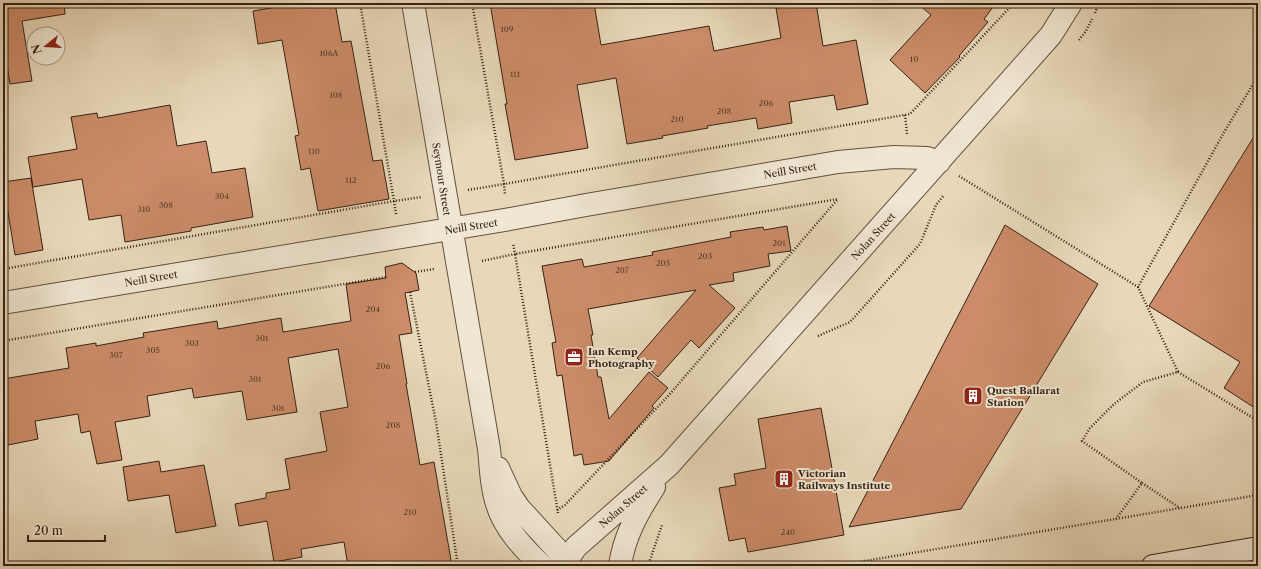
<svg xmlns="http://www.w3.org/2000/svg" width="1261" height="569" font-family="'Libre Caslon Text',serif">
	<rect width="100%" height="100%" fill="#e8d8b9"/>
	<filter id="stains"><feTurbulence type="fractalNoise" baseFrequency=".005" numOctaves="4"/><feColorMatrix values="0 0 0 0 .2 0 0 0 0 .09 0 0 0 0 .02 0 0 0 .5 -.17"/></filter>
	<radialGradient id="worn" r=".72"><stop offset=".6" stop-color="#630" stop-opacity="0"/><stop offset="1" stop-color="#630" stop-opacity=".3"/></radialGradient>
	<path fill="#cc8c69" stroke="#352215" d="M3 3H64L65 14 22 21 32 81 10 84 3 40Z
		M300 3H335L342 42 351 41 373 161 382 160 389 199 318 211 310 168 301 170 295 136 299 135 282 40 258 44 253 11Z
		M490 3H594L601 45 709 26 714 51 781 38 776 8 816 3 823 46 856 40 868 104 837 110 834 95 789 102 792 123 758 129 756 118 707 126 708 128 662 136 663 138 627 144 616 78 577 85 588 148 515 160 505 104H507Z
		M917 3H996L984 19 988 22 959 56 960 57 925 93 890 60 931 15Z
		M170 105 177 146 206 141 212 173 245 168 253 217 191 228V231L125 242 121 215 89 220 82 179 33 187 28 157 77 149 71 117 97 113 98 118Z
		M1258 130V410L1224 388 1240 362 1149 306Z
		M31 178 43 250 15 255 3 182Z
		M1005 225 1098 284 961 509 849 527Z
		M787 226 791 251 768 254 770 266 733 273 734 281 709 285 735 308 699 348 691 340 658 377 637 358 696 290 588 309 593 335H591L598 377H601L609 419 649 372 668 388 652 406 654 408 609 461 584 465 582 454 574 456 562 375 557 376 552 343 556 342 542 266 582 259 584 267 653 255 652 252 731 237 730 232 763 227 764 230Z
		M402 263 416 273 419 290 405 293 412 333 399 335 407 384H406L420 465 434 462 452 566H348L344 542 301 549 302 557 274 562 267 521 239 526 235 504 266 498V493L290 489 285 459 327 451 320 412 348 407 338 349 288 358 297 412 247 420 242 391 194 398 192 388 147 396 150 416 115 422 122 460 97 464 90 431 81 433 78 414 35 421 38 439 3 446V379L69 368 66 348 96 343V346L144 337 143 333 217 321 218 329 281 318 283 332 351 321 346 284 386 278 385 267Z
		M821 408 844 535 748 552 745 538 729 541 719 488 736 485 734 474 766 468 758 419Z
		M159 461 161 472 204 465 216 526 176 533 169 495 128 501 123 467Z"/>
	<g fill="none" stroke-linecap="round" stroke-linejoin="round">
		<defs>
			<path id="street" d="M413 3 489 449C491 468 491 487 497 504 504 528 524 549 542 566
				M3 303 510 219 586 205 838 162 894 157 927 158 939 162
				M498 468 511 496 519 508 562 555 560 566
				M563 566 576 547 669 465 1051 35 1071 3
				M620 566C624 536 638 512 654 487"/>
			<path id="secondary" d="M1153 566 1258 548"/>
		</defs>
		<use href="#street" stroke="#62503e" stroke-width="24"/>
		<use href="#secondary" stroke="#352215" stroke-width="24"/>
		<path stroke="#352215" stroke-width="2.5" stroke-dasharray="1 2" stroke-linecap="butt" d="M472 3 504 184 910 114 1014 3
			M1095 13 1099 3
			M1079 40 1086 31 1092 19
			M905 115 907 134
			M959 176 1138 287 1223 134 1258 76
			M468 190 504 184 505 195
			M396 214 394 201 422 197
			M482 261 515 254 513 243
			M3 269 394 201 360 3
			M415 272 434 269
			M410 292 436 422 458 566
			M818 336 850 322 920 244 936 205 944 195
			M3 341 386 277
			M1178 372 1258 421
			M1142 483 1180 508
			M557 510 565 505 669 395 837 200
			M558 513 515 254 838 199
			M1116 519 1142 483 1082 441 1090 428 1114 404 1143 382 1178 372 1138 287
			M648 566 662 525
			M835 566 1258 495"/>
		<use href="#street" stroke="#f0e6d2" stroke-width="22"/>
		<use href="#secondary" stroke="#f0e6d2" stroke-width="22"/>
	</g>
	<defs>
		<symbol id="office-square" viewBox="-11 -11 22 22"><rect x="-9" y="-9" width="18" height="18" rx="4" fill="#8f2418" stroke="#f0e6d2"/><path d="M-6-3h4V-5.5h4V-3h4V5H-6ZM-1-4.5V-3h2v-1.5ZM-6 0V1H6V0Z" fill="#fff"/></symbol>
		<symbol id="building-square" viewBox="-11 -11 22 22"><rect x="-9" y="-9" width="18" height="18" rx="4" fill="#8f2418" stroke="#f0e6d2"/><path d="M-4-6H4V6H1V3H-1V6H-4ZM-2.5-4.3h1.7v1.8h-1.7ZM.8-4.3h1.7v1.8H.8ZM-2.5-1h1.7V.8h-1.7ZM.8-1h1.7V.8H.8Z" fill="#fff"/></symbol>
	</defs>
	<g fill-rule="evenodd">
		<use href="#office-square" x="563" y="346" width="22" height="22"/>
		<use href="#building-square" x="962" y="385" width="22" height="22"/>
		<use href="#building-square" x="773" y="468" width="22" height="22"/>
	</g>
	<g text-anchor="middle" stroke-width="4" stroke-linejoin="round" paint-order="stroke">
		<g font-size="8" fill="#5b3c2a">
			<text x="507" y="32">109</text>
			<text x="329" y="56">106A</text>
			<text x="914" y="62">10</text>
			<text x="515" y="77">111</text>
			<text x="336" y="98">108</text>
			<text x="766" y="106">206</text>
			<text x="724" y="114">208</text>
			<text x="677" y="122">210</text>
			<text x="314" y="154">110</text>
			<text x="351" y="183">112</text>
			<text x="222" y="199">304</text>
			<text x="166" y="208">308</text>
			<text x="144" y="212">310</text>
			<text x="779" y="246">201</text>
			<text x="705" y="259">203</text>
			<text x="663" y="266">205</text>
			<text x="622" y="273">207</text>
			<text x="373" y="312">204</text>
			<text x="262" y="341">301</text>
			<text x="192" y="346">303</text>
			<text x="153" y="353">305</text>
			<text x="116" y="358">307</text>
			<text x="383" y="369">206</text>
			<text x="255" y="382">301</text>
			<text x="278" y="411">301</text>
			<text x="393" y="428">208</text>
			<text x="410" y="515">210</text>
			<text x="788" y="535">240</text>
		</g>
		<g font-size="10" fill="#352215" stroke="#f0e6d2">
			<text transform="translate(790 170) rotate(-10)" y="4">Neill Street</text>
			<text transform="translate(442 179) rotate(81)" y="4">Seymour Street</text>
			<text transform="translate(471 226) rotate(-9)" y="4">Neill Street</text>
			<text transform="translate(873 236) rotate(-48)" y="4">Nolan Street</text>
			<text transform="translate(151 278) rotate(-10)" y="4">Neill Street</text>
			<text transform="translate(623 506) rotate(-41)" y="4">Nolan Street</text>
		</g>
		<g font-size="10" font-weight="bold" fill="#352215" stroke="#f0e6d2" text-anchor="start">
			<text x="588" y="355">Ian Kemp<tspan x="588" dy="12">Photography</tspan></text>
			<text x="987" y="394">Quest Ballarat<tspan x="987" dy="12">Station</tspan></text>
			<text x="798" y="477">Victorian<tspan x="798" dy="12">Railways Institute</tspan></text>
		</g>
	</g>
	<rect width="1261" height="569" fill="none" stroke="#e8d8b9" stroke-width="16"/>
	<rect x="4" y="4" width="1253" height="561" fill="none" stroke="#352215" stroke-width="2"/>
	<rect x="8" y="8" width="1245" height="553" fill="none" stroke="#352215"/>
	<g transform="translate(46 46) rotate(252)"><circle r="19" fill="#f0e6d2" stroke="#a59886"/>
	<path d="M0-3L7 15L0 10L-7 15Z" fill="#8f2418"/>
	<text y="-6" font-size="11" font-weight="bold" text-anchor="middle" fill="#352215">N</text>
	</g>
	<path d="M28 535v6h77v-6" fill="none" stroke="#352215" stroke-width="2"/>
	<text x="34" y="535" font-size="12" fill="#352215" stroke="#f0e6d2" stroke-width="3" paint-order="stroke">20 m</text>
	<rect width="100%" height="100%" filter="url(#stains)"/>
	<rect width="100%" height="100%" fill="url(#worn)"/>
</svg>
